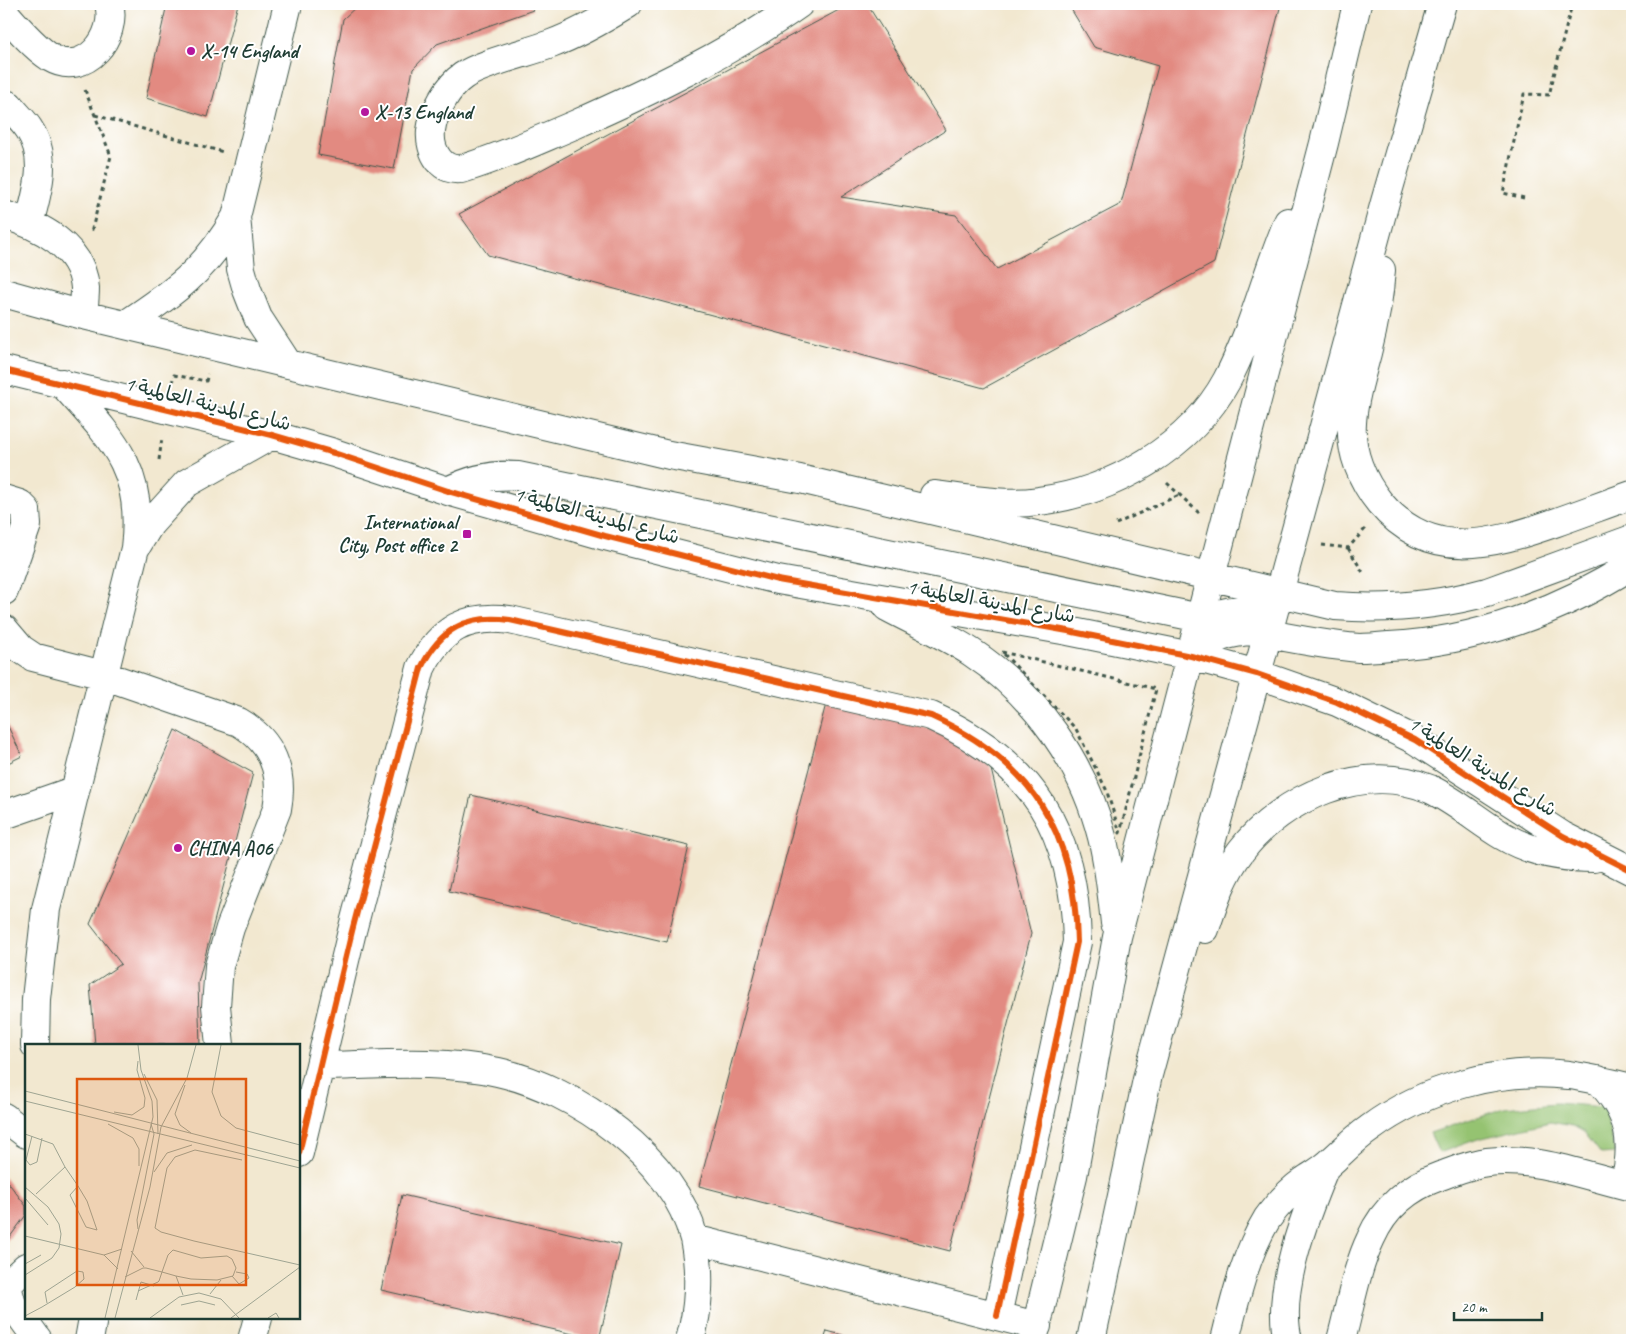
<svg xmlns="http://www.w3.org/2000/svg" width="1636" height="1344" font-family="Caveat,'Playpen Sans Arabic',sans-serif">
	<rect width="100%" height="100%" fill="#fff"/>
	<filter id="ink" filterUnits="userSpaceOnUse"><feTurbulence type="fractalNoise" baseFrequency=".02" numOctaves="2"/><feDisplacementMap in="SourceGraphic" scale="10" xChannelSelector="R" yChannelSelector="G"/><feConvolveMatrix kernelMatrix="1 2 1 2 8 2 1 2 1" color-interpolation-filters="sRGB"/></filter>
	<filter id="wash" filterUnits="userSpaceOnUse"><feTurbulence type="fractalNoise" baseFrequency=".0096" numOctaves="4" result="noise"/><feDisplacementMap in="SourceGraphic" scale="20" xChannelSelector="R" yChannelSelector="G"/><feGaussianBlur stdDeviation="1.12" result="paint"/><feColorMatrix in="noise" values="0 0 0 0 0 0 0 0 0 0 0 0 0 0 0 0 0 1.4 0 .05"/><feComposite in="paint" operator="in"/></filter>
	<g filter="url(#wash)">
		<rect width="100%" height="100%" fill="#f2e8d0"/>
		<path fill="#95c371" stroke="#5a8052" d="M1556 1103 1604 1107 1615 1153 1601 1154 1584 1132 1573 1126 1550 1122 1478 1139 1439 1153 1430 1133 1504 1108Z"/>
		<g id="blocks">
			<path fill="#e28a81" d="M167 4H238L208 117 146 98Z
				M359 4H530L533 10 437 44 413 69 394 169 318 155 343 19Z
				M850 4H867L946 130 841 197 956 215 997 269 1121 204 1158 66 1094 47 1068 4H1281L1214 263 984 388 488 255 459 214Z
				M827 700 944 733 990 765 1031 934 950 1251 699 1186Z
				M4 718 22 756 4 765Z
				M175 730 253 773 198 983 200 1045H95L90 985 121 964 90 924Z
				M471 795 689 846 667 942 449 891Z
				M4 1177 26 1206V1215L4 1245Z
				M402 1195 621 1245 599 1340 381 1290Z
				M827 1331 861 1340H824Z"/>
		</g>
	</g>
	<g filter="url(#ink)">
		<use href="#blocks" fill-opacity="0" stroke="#3f574b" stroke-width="1"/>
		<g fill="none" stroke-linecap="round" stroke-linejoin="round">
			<defs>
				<path id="minor" d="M628 4C604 19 578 34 551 44 527 53 482 63 463 76 448 86 433 113 431 131 429 151 442 175 465 168 502 157 538 140 574 125 651 91 730 53 799 4
					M4 12C17 27 34 47 51 58 85 78 118 36 109 4
					M9 105C15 113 24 121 29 129 49 159 37 193 29 224
					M4 215C39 225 82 246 85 288 85 297 84 306 83 315
					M1381 270C1379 298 1374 326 1367 353 1361 376 1353 399 1352 423 1350 452 1362 481 1380 503 1430 562 1491 545 1554 523 1580 514 1606 504 1632 495
					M4 293 83 315 669 455 800 479 1335 606C1387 610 1436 606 1487 592L1632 539
					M125 325C175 292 205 271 236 217
					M288 364 258 318 247 290 241 269 236 217 288 4
					M4 370 272 435 334 453 448 491 605 536 778 580 1068 631 1191 656 1257 674 1337 702 1415 740 1563 836 1632 871
					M448 491C471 479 492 474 518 476L1200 618 1246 608 1277 593
					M934 495C968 499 1005 506 1039 501 1112 492 1191 447 1227 380 1253 331 1266 274 1288 222
					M4 499 20 504 26 510 27 525 4 591
					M136 547 150 524 187 483 272 435
					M887 607C915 622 945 635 971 652 1036 695 1083 762 1102 837 1109 865 1112 894 1115 923
					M4 629 21 649 33 657 103 675 239 722C272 741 284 772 277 809L230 928 219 966 216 1006 220 1045
					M1191 656C1209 639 1228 632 1254 631 1288 638 1324 645 1359 648 1369 648 1379 647 1389 646 1475 642 1560 611 1632 565
					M4 815 73 791
					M1205 929C1214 902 1223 874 1241 851 1282 797 1364 761 1430 789 1457 802 1478 821 1503 836 1530 852 1563 858 1594 858
					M35 1045 36 999 46 909 135 548C145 468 112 439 62 383
					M320 1066C379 1065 440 1059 498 1072 575 1089 675 1158 694 1239 701 1272 699 1309 690 1340
					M1598 1080C1630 1112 1636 1142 1624 1185
					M4 1117 26 1134
					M299 1153 352 931 421 668C440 629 467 614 510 620L931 716C1033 762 1075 832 1077 942L997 1316
					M694 1239 1037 1326
					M26 1267 10 1282 8 1290 12 1304 38 1340
					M89 1340 93 1318
					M252 1340 258 1318
					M1033 1340 1073 1176 1117 937 1324 143 1357 4
					M1091 1340 1148 1075 1385 202 1442 4
					M1225 1340C1235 1300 1245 1255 1267 1219 1277 1205 1290 1191 1304 1181 1311 1176 1319 1172 1326 1166 1340 1154 1353 1140 1369 1129 1424 1088 1500 1067 1569 1075 1590 1078 1611 1083 1632 1088
					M1288 1340C1275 1291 1306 1213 1325 1167
					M1341 1340C1350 1307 1356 1269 1371 1238 1384 1208 1409 1187 1440 1176 1455 1171 1470 1164 1487 1162 1536 1156 1585 1176 1632 1187"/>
			</defs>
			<use href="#minor" stroke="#3f574b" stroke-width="30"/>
			<path stroke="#3f574b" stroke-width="3" stroke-dasharray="4 4" stroke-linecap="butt" d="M85 90 111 156 91 233
				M95 115 223 152
				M1524 198 1503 193 1524 94 1549 95 1572 4
				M172 383 174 375 206 381 208 374
				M159 460 162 438
				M1167 483 1199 513
				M1116 524 1179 495
				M1322 545 1348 548 1365 529
				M1348 548 1364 574
				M1002 652 1156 689 1120 833 1106 789 1076 729Z"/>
			<use href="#minor" stroke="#fff" stroke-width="28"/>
			<defs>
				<path id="cycleway" d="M4 370 272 435 334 453 448 491 605 536 778 580 1068 631 1191 656 1257 674 1337 702 1415 740 1563 836 1632 871
					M299 1153 352 931 421 668C440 629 467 614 510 620L931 716C1033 762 1075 832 1077 942L997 1316"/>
			</defs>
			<use href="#cycleway" stroke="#fff" stroke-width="9"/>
			<use href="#cycleway" stroke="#e8590c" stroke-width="6"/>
		</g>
	</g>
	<g fill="#b5179e" stroke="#fff" stroke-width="2">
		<circle cx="191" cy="51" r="5"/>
		<circle cx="365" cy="112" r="5"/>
		<rect x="462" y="529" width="10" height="10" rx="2.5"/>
		<circle cx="178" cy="848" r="5"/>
	</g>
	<g text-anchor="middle" stroke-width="4" stroke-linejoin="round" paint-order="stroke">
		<g font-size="20" font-weight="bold" fill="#1f3d34" stroke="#fff" text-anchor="start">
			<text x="201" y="58">X-14 England</text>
			<text x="375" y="119">X-13 England</text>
			<text x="457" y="529" text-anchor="end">International<tspan x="457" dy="23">City, Post office 2</tspan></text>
			<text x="188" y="855">CHINA A06</text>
		</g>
		<g font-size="20" fill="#1f3d34" stroke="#fff">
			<text transform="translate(208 403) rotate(14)" y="7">شارع المدينة العالمية 1</text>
			<text transform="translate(597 515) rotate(15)" y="7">شارع المدينة العالمية 1</text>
			<text transform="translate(991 601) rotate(10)" y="7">شارع المدينة العالمية 1</text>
			<text transform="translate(1483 766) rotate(32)" y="7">شارع المدينة العالمية 1</text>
		</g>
	</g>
	<g transform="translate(25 1044)">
		<rect width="275" height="275" fill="#f2e8d0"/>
		<path fill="none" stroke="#9ea492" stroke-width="1" d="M196 1 187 48 196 72 211 84 275 101M119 30 132 56 133 90M160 41 150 70 155 81 166 89M0 47 275 117M0 57 275 124M89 68 107 71 119 63 120 54 112 26 113 17M83 80 108 94 114 105V122M0 90 28 100 40 123 53 142 62 157 72 186 61 183 45 151 53 142M7 92 1 116 5 121 12 118 17 94M217 116 170 106 150 113 142 124 130 184 136 188 169 197 275 221M129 128 142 109 167 101M0 143 23 163 34 180 36 190 34 204 27 214 0 231M11 150 40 123M0 154 23 181M113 185 112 176 129 90 126 80M0 192 79 211 97 205M106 207 119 223M79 211 93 225M0 220 16 211M151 232 158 251M207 232 214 240 224 234 222 230 211 228M100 233 118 224H121L137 228 151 232 166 235 192 236 208 232 211 224 207 215 202 212 176 214 148 206 143 211 137 228 134 237 133 238 113 247M185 250 196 236M111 256 116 238 129 242M156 261 174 257 190 261M0 272 17 263 50 243 59 235 58 228 52 227 20 248 22 259M80 274 128 73 127 57 116 26 113 1M90 274 125 143 136 83 162 34 171 1M125 274 154 253 174 249 196 255 214 274M206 274 275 223M243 274 251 269 254 274"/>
		<path fill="#de580e" fill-opacity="0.15" stroke="#de580e" stroke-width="2.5" d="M52 35H221V241H52Z"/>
		<rect width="275" height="275" fill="none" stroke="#1f3d34" stroke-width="2.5"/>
	</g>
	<rect width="1636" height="1344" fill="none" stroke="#fff" stroke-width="20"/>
	<path d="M1454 1312v8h88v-8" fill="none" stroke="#1f3d34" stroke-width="2.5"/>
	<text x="1461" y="1312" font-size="15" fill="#1f3d34" stroke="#ffffff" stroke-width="4" paint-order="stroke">20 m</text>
</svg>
